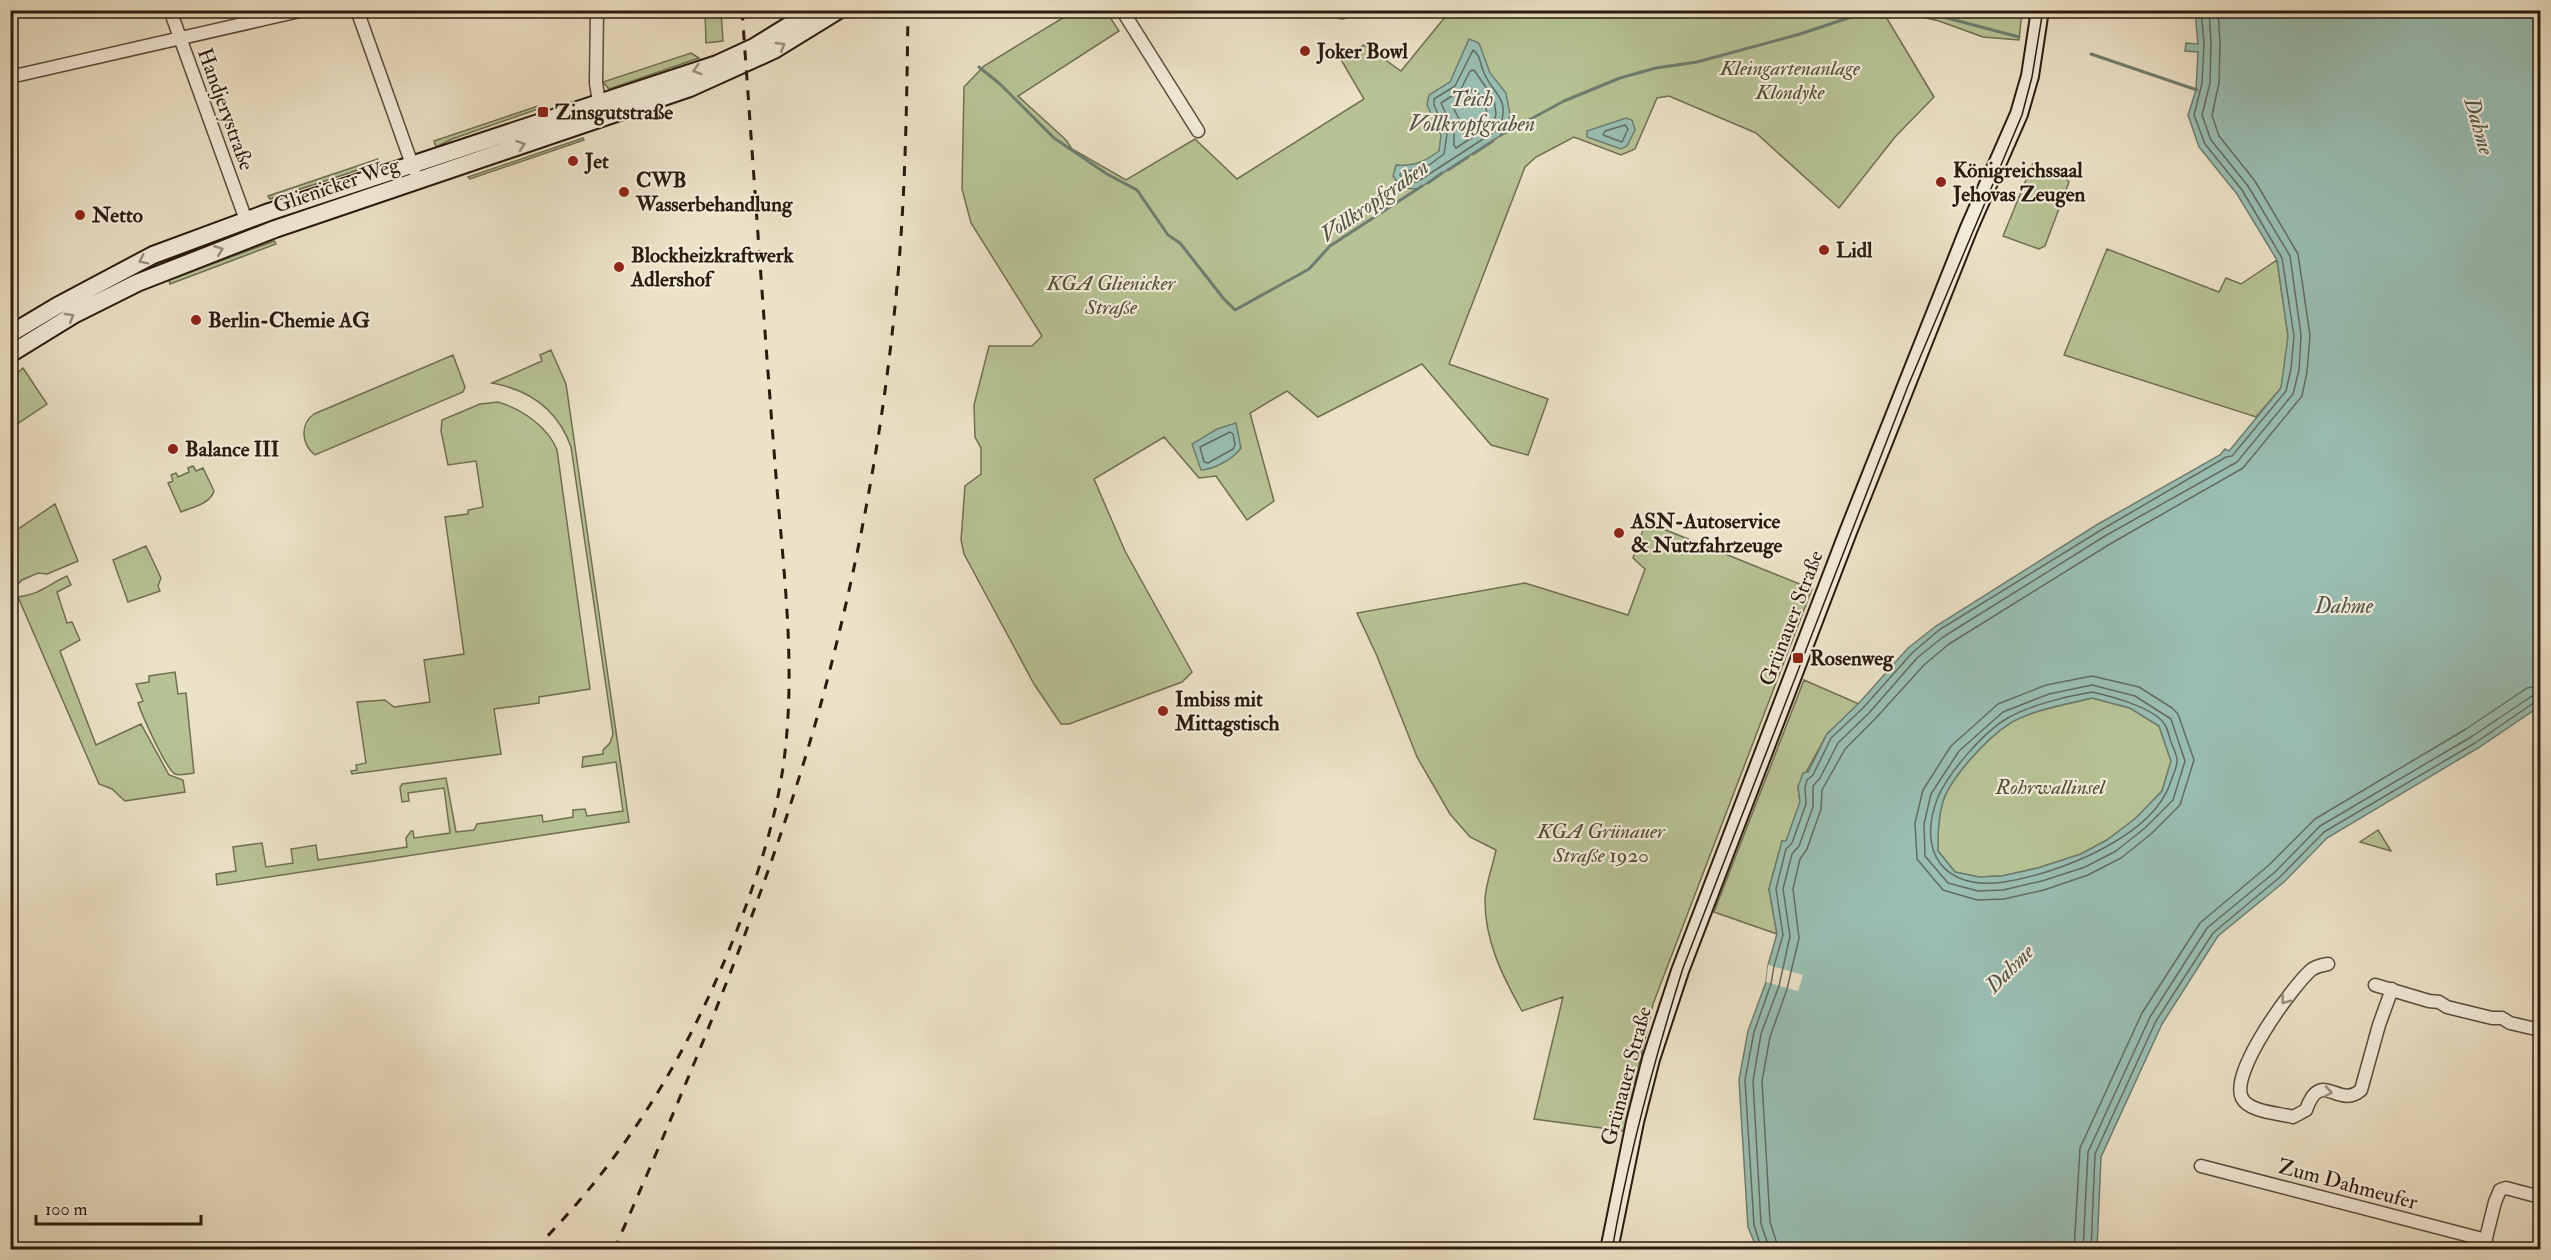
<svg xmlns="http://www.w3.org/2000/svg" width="2551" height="1260" font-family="'IM FELL Double Pica',serif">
	<rect width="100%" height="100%" fill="#ece2c6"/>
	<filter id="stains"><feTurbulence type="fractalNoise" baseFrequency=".00333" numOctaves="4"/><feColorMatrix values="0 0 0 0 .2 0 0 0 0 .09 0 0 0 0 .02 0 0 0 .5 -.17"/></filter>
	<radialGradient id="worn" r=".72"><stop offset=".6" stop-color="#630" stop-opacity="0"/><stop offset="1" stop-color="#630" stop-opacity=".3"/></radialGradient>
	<path fill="#b7c395" stroke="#706f52" stroke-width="1.5" d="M705 11H721L723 41 706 43Z
		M1074 11H1106L1119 31 1018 96 1066 140 1072 149 1126 180 1195 139 1237 179 1364 99 1340 58 1364 45 1401 71 1450 11H1887L1883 12 1934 97 1895 137 1839 208 1756 133 1669 96 1657 98 1635 149 1621 155 1574 137 1536 157 1525 167 1449 364 1548 399 1528 455 1491 445 1422 364 1318 417 1287 391 1250 413 1274 501 1247 520 1216 476 1199 478 1164 437 1094 479 1125 551 1192 672 1182 682 1069 724H1061L1034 684 964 554 961 540 965 486 981 474V448L975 437 974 405 989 346H1032L1042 336 971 223 962 189 964 87 984 66Z
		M1896 11H2022L2019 40 1983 37 1939 21Z
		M691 53 699 58 609 89 603 82Z
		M538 106V109L452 139 436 147 434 141Z
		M583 138 584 140 470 179 468 177Z
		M378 159 380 165 367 167 270 199 268 196Z
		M2033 163 2064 176 2069 182 2045 246 2039 249 2003 236Z
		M267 219 269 224 162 264 160 260Z
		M274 241 276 244 170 284 169 280Z
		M2107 249 2219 292 2226 278 2241 284 2277 260 2288 336 2285 368 2281 388 2256 417 2064 355Z
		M551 350 566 384 629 822 217 885 216 874 236 871 233 847 262 843 266 867 293 863 291 849 316 845 318 860 407 847 406 838 411 831H413L414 838 450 833 444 788 408 793 409 801 402 802 400 788 402 784 446 778 456 832 474 830 477 824 542 815 543 822 573 817V810L585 809 587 816 623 811 616 762 582 767 583 757 603 754V750L610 743 613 734 571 447C558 410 531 390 492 383L542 361 540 355Z
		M453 355 465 387 463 392 315 455C301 444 300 424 314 414Z
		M23 368 47 404 11 428V378Z
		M498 402C522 409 548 427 557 450L590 689 539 697V703L494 709 501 754 352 774 351 771 357 770 356 765 366 763 357 702 385 700 394 707 430 702 424 660 464 654 445 517 468 514V510L483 507 476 461 448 465 441 431 442 420 480 404Z
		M193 466 196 471 203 468 214 491C210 504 193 507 181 512L168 483 173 481 171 475 176 473 178 477 189 472 188 468Z
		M55 504 78 561 47 574 38 573 22 580 14 588 11 580V534Z
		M1646 522 1812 589 1653 1004 1624 1131 1534 1119 1563 997 1522 1011C1503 977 1485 942 1485 901 1485 885 1493 866 1496 850L1470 837 1450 814 1417 757 1377 656 1357 613 1525 583 1628 615 1645 569 1633 558Z
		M146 546 161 578 158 586 160 591 128 602 113 560Z
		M67 576 71 585 57 592 67 623 72 622 80 640 60 651 96 745 141 724 169 775 183 780 185 792 125 801 112 789 99 784 18 597C43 593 45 586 67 576Z
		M175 672 178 694 186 693 194 773C188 774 181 776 175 774 166 769 142 715 138 703L143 701 136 684 149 682V676Z
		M1804 680 1859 704 1827 734 1798 787 1800 802 1786 842 1782 841 1769 889 1777 934 1714 912Z
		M2092 698 2130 708 2159 726 2171 761 2162 791 2136 818 2107 840 2081 854 2038 868 2002 876 1979 877 1955 872 1938 851C1938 834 1938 818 1943 801 1951 777 1987 739 2008 724 2029 711 2068 704 2092 698Z
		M2378 830 2391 851 2360 842Z"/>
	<path fill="#99beb2" stroke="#6d7d70" stroke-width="1.5" fill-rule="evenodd" d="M2195 11H2540V706L2478 748 2327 838 2284 882 2218 936 2162 1024 2101 1157 2097 1249H1757L1748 1227 1739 1080 1748 1031 1766 982 1768 965 1777 934 1769 889 1782 841H1786L1800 802 1798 787 1803 773 1808 772 1827 734 1859 703 1908 648 1936 626 2098 524 2220 455 2225 449 2229 451 2281 388 2288 336 2277 260 2237 194 2199 147 2188 115 2196 90 2198 52 2185 51 2186 43 2198 44ZM2092 698 2130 708 2159 726 2171 761 2162 791 2136 818 2107 840 2081 854 2038 868 2002 876 1979 877 1955 872 1938 851C1938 834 1938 818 1943 801 1951 777 1987 738 2009 724 2031 710 2067 704 2092 698Z
		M1469 39 1479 43 1490 73 1506 93 1510 114 1506 132 1418 189 1402 188 1393 176 1396 165C1415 166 1424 162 1439 151L1441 135 1427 105 1429 95 1450 82Z
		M1626 118 1632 120 1635 130 1627 146 1621 149 1587 137V131Z
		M1236 423 1241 448C1233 459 1215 469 1201 470L1192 444 1217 429Z"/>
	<path fill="#ece2c6" d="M1768 965 1803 975 1798 991 1766 982Z"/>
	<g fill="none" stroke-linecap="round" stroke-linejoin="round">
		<path stroke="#626c60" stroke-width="1.5" d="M1473 50C1481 55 1480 66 1485 75 1497 99 1509 97 1500 128L1417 182H1405L1400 175 1401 172 1425 168 1444 154 1447 134 1434 105V99L1455 86Z
			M1474 70 1494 99 1496 114 1493 124 1456 148 1454 145V131L1441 103 1460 91 1470 71Z
			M1472 90H1476C1493 112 1490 119 1465 131L1453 107 1465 99Z
			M1625 125 1628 129 1622 142 1603 135 1605 131Z
			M1230 432 1233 434 1235 445 1233 449 1208 463 1204 462 1200 447Z
			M2092 676 2139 687 2172 708 2178 714 2194 760 2180 805 2151 834 2121 858 2088 875 2044 890 2004 899 1977 900 1943 890 1917 859 1915 823 1923 790 1951 746 1998 704 2046 685Z
			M2092 685 2135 696 2171 719 2185 761 2173 800 2145 828 2116 851 2085 867 2042 881 2003 890 1978 891 1948 883 1925 856 1924 824 1931 794 1959 751 2003 712 2049 694Z
			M2092 692C2110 696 2156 708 2165 725 2168 730 2169 736 2171 742 2173 747 2176 753 2177 759 2178 766 2173 774 2171 781 2154 837 2057 874 2004 882 1944 891 1916 852 1938 797 1949 772 1983 733 2006 719 2027 706 2067 696 2092 692Z
			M1762 1250 1754 1225 1745 1080 1754 1032 1771 984 1774 966 1783 935 1776 889 1786 849 1792 843 1806 804 1805 788 1807 780 1813 775 1831 738 1863 708 1912 653 1939 630 2101 530 2226 457 2232 456 2286 391 2291 369 2294 336 2282 258 2242 190 2205 144 2194 115 2202 83 2204 43 2201 10
			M1770 1250 1761 1224 1753 1081 1761 1034 1779 986 1790 936 1783 889 1792 854 1799 846 1813 807V786L1820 778 1838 743 1869 713 1917 658 1943 637 2105 536 2237 462 2293 394 2299 370 2301 335 2290 256 2248 186 2211 140 2202 115 2210 83 2211 43 2209 10
			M1779 1250 1770 1222 1762 1081 1770 1037 1787 989 1799 938 1793 889 1800 859 1807 849 1821 809 1822 790 1845 749 1875 719 1924 665 1949 644 2110 544 2243 468 2302 396 2307 372 2310 335 2298 254 2255 181 2219 136 2212 115 2219 83 2220 43 2218 10
			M2074 1250 2080 1148 2142 1013 2200 923 2269 865 2315 819 2466 729 2527 688 2540 685
			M2083 1250 2088 1152 2150 1017 2207 928 2275 872 2320 826 2471 737 2532 696 2540 694
			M2091 1250 2095 1154 2156 1021 2213 933 2280 877 2324 832 2475 743 2535 702 2540 701"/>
		<path stroke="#6d7d70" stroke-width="3" d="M1917 10 2019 37
			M2091 54 2197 90
			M979 67 1000 84 1054 138 1107 174 1137 190 1168 235 1180 243 1224 299 1235 310 1309 269 1330 246 1422 186
			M1501 135 1564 101 1620 78 1656 68 1697 62 1800 34 1872 10
			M1473 154 1493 141
			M1448 170 1468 157
			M1428 183 1442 173"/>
		<defs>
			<path id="minor" d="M170 10 246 220
				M357 10 414 170
				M597 10 596 83 599 102
				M1122 10 1198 131
				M1335 10 1342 12 1347 10
				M10 77 304 10
				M2328 964C2322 965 2316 966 2311 970 2292 987 2229 1073 2242 1098 2249 1112 2279 1113 2293 1117L2306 1110C2321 1067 2338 1110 2361 1090L2379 1025 2392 989
				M2375 985 2429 1001 2439 1002 2447 1007 2492 1018H2502L2510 1023 2540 1030
				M2201 1166 2486 1240
				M2483 1250 2495 1202 2500 1190 2506 1188 2540 1197"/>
			<path id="secondary" d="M10 334 57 306 153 255 269 212 717 64 754 47 814 10
				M10 354 75 314 137 283 275 229 690 88 774 50 839 10
				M1609 1250 1635 1122 1651 1059 1680 971 1848 532 1969 228 2019 114 2030 76 2040 10"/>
		</defs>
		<use href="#minor" stroke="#5a4d3c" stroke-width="15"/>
		<use href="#secondary" stroke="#2a1b0e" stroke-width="20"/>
		<use href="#minor" stroke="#f3ecda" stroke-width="12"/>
		<use href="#secondary" stroke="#f3ecda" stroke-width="16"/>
		<path stroke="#2a1b0e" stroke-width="1.5" d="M1612 1250C1629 1153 1654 1061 1683 968L1908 386 2022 115 2032 77 2043 10"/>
		<path stroke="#2a1b0e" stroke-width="3" stroke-dasharray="10 10" stroke-linecap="butt" d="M534 1250C628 1155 689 1053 737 930 759 872 778 814 785 752 796 656 782 559 775 463 763 312 753 161 742 10
			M614 1250C692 1073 768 893 820 707 862 554 890 395 901 236 906 161 907 86 908 10"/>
	</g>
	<defs><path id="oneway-chevron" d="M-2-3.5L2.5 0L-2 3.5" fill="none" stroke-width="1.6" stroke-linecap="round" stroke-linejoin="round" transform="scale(1.5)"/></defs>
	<g stroke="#998e7e">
		<use href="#oneway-chevron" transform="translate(781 46) rotate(-31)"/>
		<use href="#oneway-chevron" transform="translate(697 70) rotate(163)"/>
		<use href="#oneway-chevron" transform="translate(521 145) rotate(-19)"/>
		<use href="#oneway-chevron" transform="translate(219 250) rotate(-22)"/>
		<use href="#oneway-chevron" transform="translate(143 260) rotate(154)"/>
		<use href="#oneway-chevron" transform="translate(70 317) rotate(-30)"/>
		<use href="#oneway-chevron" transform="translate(2285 1000) rotate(127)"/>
		<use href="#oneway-chevron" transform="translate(2328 1092) rotate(9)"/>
	</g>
	<g fill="#8f2418" stroke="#f3ecda" stroke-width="2">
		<circle cx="1305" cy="51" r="6"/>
		<rect x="537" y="106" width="12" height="12" rx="3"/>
		<circle cx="573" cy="161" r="6"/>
		<circle cx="1941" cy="182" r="6"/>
		<circle cx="624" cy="192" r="6"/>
		<circle cx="80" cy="215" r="6"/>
		<circle cx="1824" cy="250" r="6"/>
		<circle cx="619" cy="267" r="6"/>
		<circle cx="196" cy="320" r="6"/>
		<circle cx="173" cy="449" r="6"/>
		<circle cx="1619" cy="533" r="6"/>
		<rect x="1792" y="652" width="12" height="12" rx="3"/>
		<circle cx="1163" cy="711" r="6"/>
	</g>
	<g text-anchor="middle" stroke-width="4.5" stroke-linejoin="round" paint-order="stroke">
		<g font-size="21" font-weight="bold" fill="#2a1b0e" stroke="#f3ecda" text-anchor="start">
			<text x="1317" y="58">Joker Bowl</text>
			<text x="555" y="119">Zinsgutstraße</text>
			<text x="585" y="168">Jet</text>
			<text x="1953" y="177">Königreichssaal<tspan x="1953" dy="24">Jehovas Zeugen</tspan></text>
			<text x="636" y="187">CWB<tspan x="636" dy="24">Wasserbehandlung</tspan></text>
			<text x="92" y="222">Netto</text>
			<text x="1836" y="257">Lidl</text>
			<text x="631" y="262">Blockheizkraftwerk<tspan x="631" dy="24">Adlershof</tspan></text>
			<text x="208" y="327">Berlin-Chemie AG</text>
			<text x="185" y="456">Balance III</text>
			<text x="1631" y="528">ASN-Autoservice<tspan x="1631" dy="24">&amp; Nutzfahrzeuge</tspan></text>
			<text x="1810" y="665">Rosenweg</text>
			<text x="1175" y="706">Imbiss mit<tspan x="1175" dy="24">Mittagstisch</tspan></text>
		</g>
		<g font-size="21" font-style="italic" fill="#544d36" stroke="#f3ecda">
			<text x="1790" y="75">Kleingartenanlage<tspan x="1790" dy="24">Klondyke</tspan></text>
			<text x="1111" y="290">KGA Glienicker<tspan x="1111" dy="24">Straße</tspan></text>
			<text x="2050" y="794">Rohrwallinsel</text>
			<text x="1601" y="838">KGA Grünauer<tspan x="1601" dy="24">Straße 1920</tspan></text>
		</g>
		<g font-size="21" fill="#2a1b0e" stroke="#f3ecda">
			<text transform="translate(226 109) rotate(70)" y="7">Handjerystraße</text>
			<text transform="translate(336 185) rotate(-19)" y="7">Glienicker Weg</text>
			<text transform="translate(1791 618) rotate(-69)" y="7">Grünauer Straße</text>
			<text transform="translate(1626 1076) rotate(-75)" y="7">Grünauer Straße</text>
			<text transform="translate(2348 1184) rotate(15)" y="7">Zum Dahmeufer</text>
		</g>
		<g font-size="22" font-style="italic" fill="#515447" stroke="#f3ecda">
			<text x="1472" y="106">Teich<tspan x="1472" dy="25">Vollkropfgraben</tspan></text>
			<text transform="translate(2480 126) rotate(74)" y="8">Dahme</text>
			<text transform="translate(1374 200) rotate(-35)" y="8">Vollkropfgraben</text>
			<text x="2344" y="613">Dahme</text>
			<text transform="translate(2009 968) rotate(-45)" y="8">Dahme</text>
		</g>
	</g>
	<rect width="2551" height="1260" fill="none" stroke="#ece2c6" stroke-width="36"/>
	<rect x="12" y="12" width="2527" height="1236" fill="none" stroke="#2a1b0e" stroke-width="3"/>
	<rect x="18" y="18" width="2515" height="1224" fill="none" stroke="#2a1b0e" stroke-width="1.5"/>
	<path d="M36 1215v9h165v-9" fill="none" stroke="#2a1b0e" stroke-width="3"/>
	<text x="45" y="1215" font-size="18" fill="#2a1b0e" stroke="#f3ecda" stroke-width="4.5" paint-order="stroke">100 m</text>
	<rect width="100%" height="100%" filter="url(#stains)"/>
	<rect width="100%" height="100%" fill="url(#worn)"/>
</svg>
